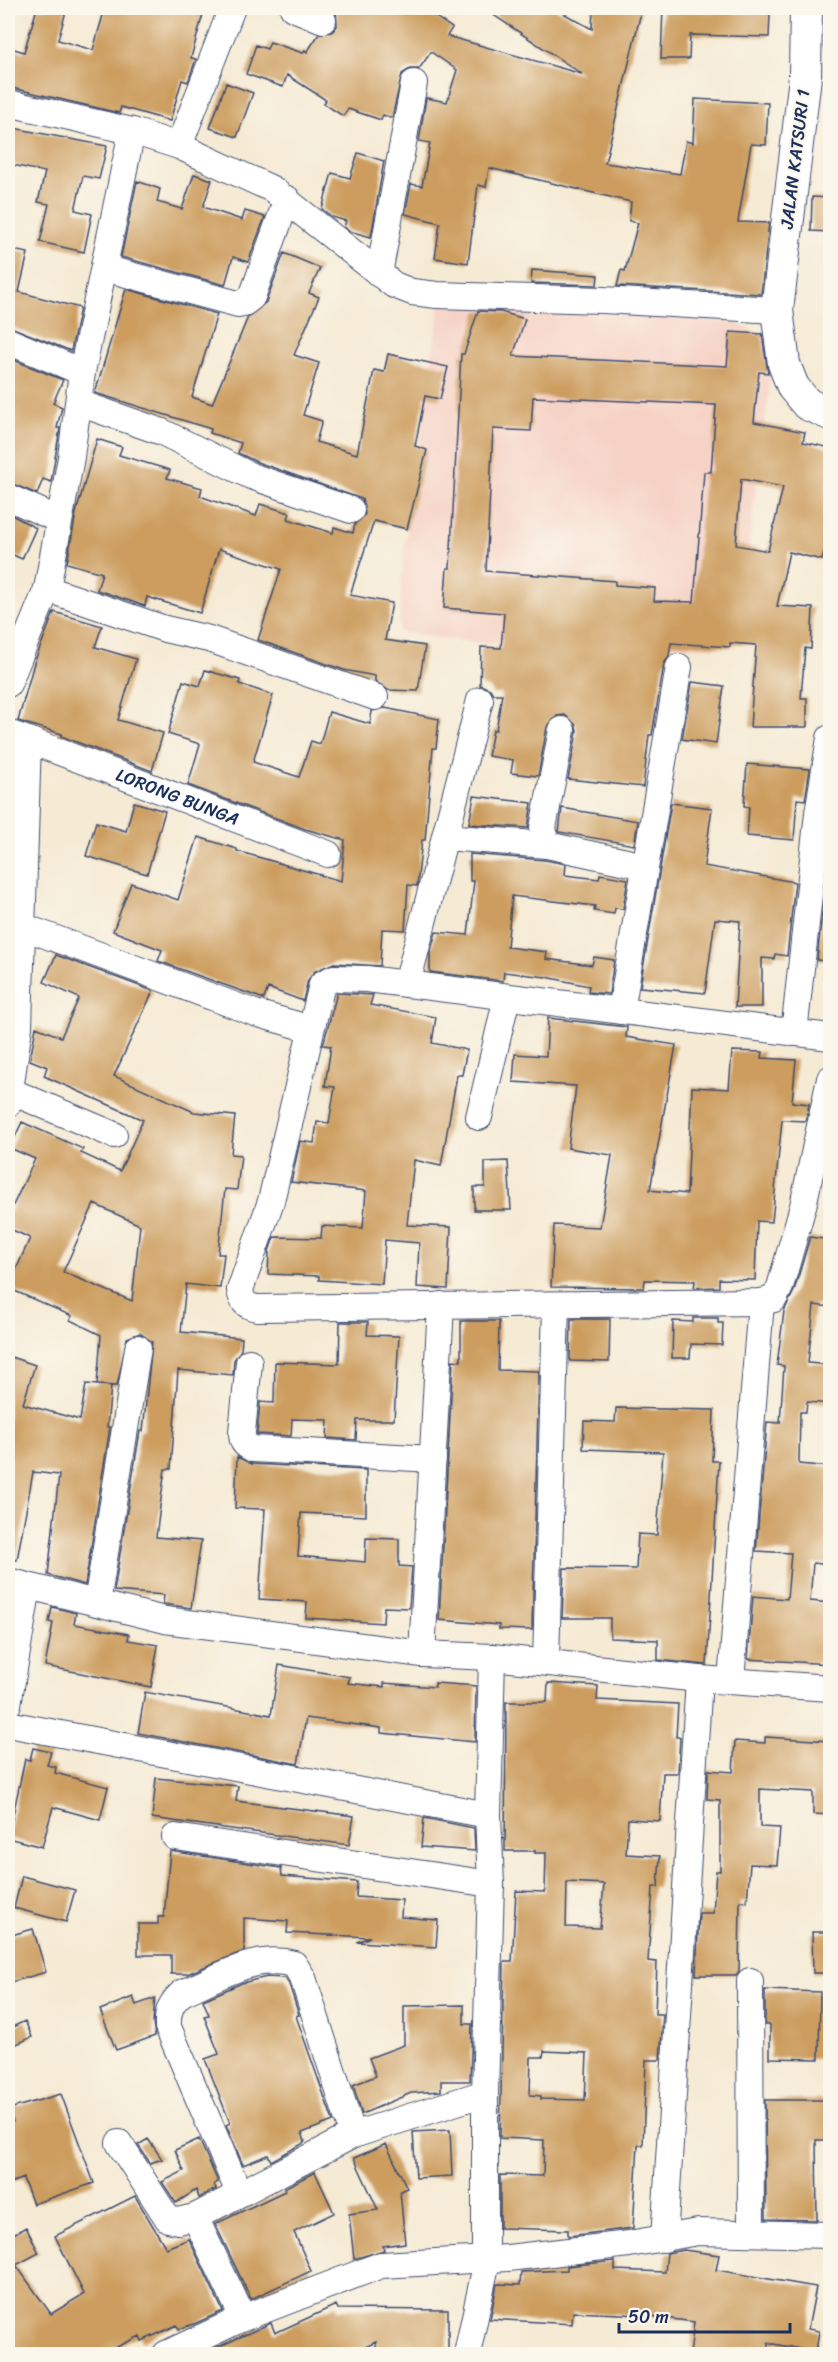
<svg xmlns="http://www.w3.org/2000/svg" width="838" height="2362" font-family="Sriracha,sans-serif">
	<rect width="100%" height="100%" fill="#fbf7ec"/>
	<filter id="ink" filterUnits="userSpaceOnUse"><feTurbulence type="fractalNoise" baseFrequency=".0167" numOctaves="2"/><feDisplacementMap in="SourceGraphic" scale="12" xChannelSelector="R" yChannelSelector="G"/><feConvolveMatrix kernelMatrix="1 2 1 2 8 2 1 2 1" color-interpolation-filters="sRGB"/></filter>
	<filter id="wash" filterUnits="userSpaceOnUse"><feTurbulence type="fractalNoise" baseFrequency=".008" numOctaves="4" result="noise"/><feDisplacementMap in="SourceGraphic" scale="24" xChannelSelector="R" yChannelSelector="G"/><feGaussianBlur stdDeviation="1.35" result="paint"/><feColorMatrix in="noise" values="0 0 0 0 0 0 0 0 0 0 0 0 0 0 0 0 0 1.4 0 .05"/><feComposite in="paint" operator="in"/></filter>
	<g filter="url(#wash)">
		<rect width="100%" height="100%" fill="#f5ead4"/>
		<path fill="#f6d1c5" d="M440 303 716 321 733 323 764 335 769 346 771 375 735 648 477 643 399 632 403 556Z"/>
		<g id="blocks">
			<path fill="#cc9d5e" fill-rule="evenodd" d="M37 8H67L58 40 93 50 105 8H199L198 12 203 14 191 58 196 59 188 82 182 80 170 121 121 107 119 113 8 87V47L24 52Z
				M336 8H422L452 28 447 36 582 74 483 8H554L592 29 593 8H642L605 163 680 174 686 141 693 143 695 99 768 103 766 145 751 144 738 222 769 223 761 294 617 286 621 270 625 271 638 223 629 221 631 202 489 168 486 187 478 185 468 263 435 258 440 223 405 214 411 184 422 186 430 143 419 141 426 98 447 102 457 70 431 52 419 69H410L402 74 392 118 383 115 381 120 348 109 343 116 324 104 326 100 287 75 283 87 246 74 256 45 267 49 270 42 303 53 305 50 307 52 319 34 332 32 337 26Z
				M663 8H690V11L770 13 769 37 690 35 689 59H661Z
				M226 83 253 93 237 137 210 128Z
				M8 127 107 146 99 179 83 176 75 210 92 214 84 252 40 242 49 204 38 202 45 172 8 164Z
				M358 153 384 161 371 237 349 231 344 227 346 221 332 217 322 209 332 173 350 178Z
				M194 174 212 180 203 207 242 220 245 211 265 217 248 262 233 257 225 285 121 257 137 181 160 189 157 202 182 209Z
				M812 197 831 198V232L811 231Z
				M8 249 28 253 19 292 80 308 71 351 8 326Z
				M284 253 320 268 309 293 319 297 294 355 319 363 303 415 322 421 316 442 357 454 374 370 384 372 388 354 448 367 440 399 425 396 415 446 427 450 407 529 374 521 350 595 392 603 385 640 425 646 418 691 388 690 375 681V676L344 670 258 640 281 569 219 549 200 613 147 597 145 606 97 590 102 573 67 563 76 513 97 439 122 447 119 455 170 470 167 478 202 488 200 496 256 516 260 504 290 513 288 519 333 533 334 527 353 533 355 524 365 514 362 499 257 462 238 453 241 443 210 433 211 429 95 393 126 289 217 314 192 397 212 404 248 317 266 302Z
				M532 270 598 275 597 285 531 283Z
				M478 311 501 312 525 319 513 356 727 366 730 332 762 334 768 373 759 372 754 422 805 432 803 442 831 448V524L822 560 789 552 777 606 813 608 811 649 805 648 801 698H807V727H750L756 645 730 643V647L671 643 669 656 664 664 652 735H649L643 787 568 779 577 732 576 725 565 715 557 716 547 727 538 776 511 773 513 760 488 756 493 730H496L502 694H493L490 689 480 685 481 647 501 648 504 613 444 608 447 568H450L461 354H464ZM533 397 716 405 711 472H704L694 602 654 601 655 588 615 585V581L486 571 493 429 531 431ZM741 479 783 487 768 551 736 545Z
				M9 358 63 380 53 403 62 407 57 428H60L51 482 43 479 37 494 8 482Z
				M8 513 36 528 22 559 11 554 8 563Z
				M54 612 102 626 95 647 136 659 118 720 163 733 152 771 61 736 62 734 18 721 34 663Z
				M205 670 240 680 239 684 273 695 253 762 299 777 311 741 320 744 329 712 370 724 372 711 385 708 439 719 436 748H433L425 840H422L417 886 408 885 405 930 382 929 380 966 334 963 315 971 308 980 303 1001 268 988 264 999 219 983 158 961 162 950 113 931 131 883 178 900 198 837 237 849V851L341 881 345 840 305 829 188 785 200 744 168 734 183 681 200 686Z
				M692 682 724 686 716 744 682 739Z
				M747 764 810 769 805 800 797 799 794 840 747 836 749 807 744 806Z
				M474 796 532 803 528 828 469 824Z
				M134 802 165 811 147 874 86 856 96 822 126 831Z
				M671 803 712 808 704 866 795 882 787 956 775 954 774 959 762 958V1007H735L740 921 715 919 705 993 640 987Z
				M562 808 638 821 634 845 559 832Z
				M470 854 545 860 566 864 565 875 599 879 600 874 628 879 623 909 615 908 614 914 594 911 595 906 512 896 507 947 547 952 546 959 592 965 594 957 614 960 609 994 588 992 589 986 546 977 504 972 503 981 430 972V954L436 932 468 935 474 881H470Z
				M825 887 831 888V962L817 960Z
				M56 955 153 991 114 1076 194 1112 235 1116 231 1154 241 1155 237 1190 225 1189 218 1254H224L220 1288 186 1284 181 1332 242 1338 241 1350 234 1360 233 1375 178 1370 171 1469H165L156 1537 201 1541 191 1608 163 1604 164 1595 114 1591 140 1431H143L152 1342 140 1333 127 1338 117 1386 97 1385 101 1335 70 1320 72 1316 8 1288 30 1238 8 1228V1216L35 1159 10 1148 22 1122 83 1149 81 1153 120 1171 143 1120 44 1076 47 1067 30 1060 36 1027 61 1037 79 998 44 982ZM94 1204 140 1225 132 1301 63 1272Z
				M337 993 373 995 370 1005 436 1017 432 1043 467 1050 462 1075H457L441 1166 414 1160 407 1225 451 1227 448 1289 417 1287 419 1243 385 1240 382 1284 319 1280V1276L268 1274 269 1251 274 1237 321 1238 322 1226 363 1228 366 1191 291 1182 300 1141 314 1143 317 1122 329 1123 335 1087 325 1086 331 1046 323 1045Z
				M548 1018 627 1027 626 1037 676 1045 650 1190 687 1194 692 1087 729 1089 732 1051 763 1052 762 1058 796 1060 792 1102 809 1104 806 1121 782 1120 772 1222 757 1221 755 1280 719 1279V1287L694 1288 695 1281 645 1280 644 1288 551 1287 554 1225 600 1227 612 1155 568 1148 576 1086 513 1082 515 1054 546 1056Z
				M508 1161 511 1210H474V1187H485V1162Z
				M810 1237 831 1240V1307L814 1305 808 1363 831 1365V1404L807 1402 806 1412H800L799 1464 831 1467V1565L813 1563 810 1601 831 1603V1664L748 1659 753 1596 787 1599 791 1553 756 1551 767 1422 780 1423 784 1366 777 1365 784 1311 794 1291Z
				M693 1318H718V1323H723L722 1345 691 1344 690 1358H672L673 1321 693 1322Z
				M571 1319H610L609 1362 570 1361Z
				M461 1321H499L498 1370 539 1371 532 1630 499 1629V1625L439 1620 453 1360 461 1361Z
				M340 1322H368L367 1335 399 1336 394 1420H357L356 1440 327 1438 328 1420 292 1419 291 1436 257 1434 260 1402 274 1403 275 1362 339 1364Z
				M8 1356 35 1365 23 1404 80 1420 86 1384 111 1386 107 1427H110L85 1585 48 1575 59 1475 33 1472 17 1560H8Z
				M616 1408 714 1410 712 1461H719L707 1665 658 1660V1640L610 1638V1618H562L564 1568 636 1569 638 1534 657 1535 663 1452 583 1449 584 1421 615 1422Z
				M237 1457 252 1464 366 1470V1516L301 1513 298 1556 365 1562 366 1538 399 1539V1566L412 1567 409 1608 384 1607 383 1623 306 1618 307 1602 259 1599 265 1509 235 1508Z
				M52 1607 76 1613 74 1624 129 1634 128 1640 158 1645 151 1687 45 1666 53 1623 49 1622Z
				M279 1665 350 1677 348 1683 384 1687V1683L435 1687V1683L476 1686 475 1742 381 1733V1728L306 1718 298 1764 138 1733 145 1692 271 1715Z
				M548 1683 598 1686 597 1700 678 1704 676 1737H680L678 1773H663L660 1821 628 1819 626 1854 660 1856 658 1887H653L648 1961 657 1962 655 2014H663L660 2060H646L643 2145H638L633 2228 568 2236V2230L500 2228V2175L543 2176 544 2140 500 2138 504 1962H512L516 1891 545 1892 546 1853H535V1851H505L506 1702H547ZM567 1882 604 1884 600 1928 566 1927ZM544 2051 587 2053 585 2100 541 2099V2096L530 2095 531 2057H543Z
				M765 1737 831 1741V1815L813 1814V1792L760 1789V1827L780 1828 777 1865 750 1864 747 1902 740 1901 739 1971 736 1975H696L699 1913H713L716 1871H720V1800L707 1799 708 1770 733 1772 735 1741 765 1743Z
				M33 1748 51 1752 47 1765 56 1767 55 1773 108 1787 100 1820 53 1807 42 1847 8 1838 25 1759 30 1760Z
				M156 1778 238 1786 236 1801 354 1816 349 1845 152 1818Z
				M424 1818 474 1828 475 1851 421 1847Z
				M170 1851 281 1868 282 1876 357 1882 356 1897 402 1900 401 1917 438 1920 436 1947 357 1942 370 1937 287 1933 288 1921 244 1918V1951L187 1974H171V1955H138V1924H158V1917H164Z
				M22 1876 75 1890 66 1922 14 1908Z
				M33 1929 46 1972 8 1983V1936Z
				M812 1932H831V1973H813Z
				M267 1977 285 1978 289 1984 299 2015 296 2016 333 2121 302 2133 305 2141 302 2144 271 2161 268 2155 243 2165 226 2125 230 2123 205 2059 219 2054 204 2016 209 2015 203 2000 242 1983Z
				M765 1990 820 1992 819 2059 770 2058V2025H765Z
				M133 1997 136 2005 155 1998 153 2022 155 2036 116 2050 100 2010Z
				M464 2005V2024H472L470 2081H441V2091L411 2093 362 2114 353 2085 376 2076 369 2058 404 2045V2006Z
				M25 2021 32 2037 8 2048V2029Z
				M61 2094 94 2183 33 2204 23 2178 8 2184V2124L13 2122 9 2109Z
				M765 2100H831V2140H816L817 2220 766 2219Z
				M450 2130 452 2176 416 2178 413 2132Z
				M148 2139 162 2159 150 2163 138 2145Z
				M199 2139 218 2182 214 2184 216 2189 199 2198 196 2190 176 2203 162 2182 184 2171 175 2150Z
				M386 2144 407 2188 400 2191 405 2243 383 2246 384 2250 354 2259 349 2214 378 2210 354 2158Z
				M315 2172 334 2213 294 2232 311 2271 251 2299 215 2224 285 2191 284 2188Z
				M135 2196 166 2248 189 2239 223 2311 194 2324 179 2329 177 2325 142 2341 140 2336 100 2355H8V2237L26 2227 39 2253 16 2265 51 2314 84 2294 55 2236Z
				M684 2250 719 2255 716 2270 816 2287 808 2329 819 2331 816 2352 768 2343 767 2355H690L694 2322 643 2315 573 2312 572 2324 490 2319 497 2284 520 2285 521 2272 567 2270V2266L615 2261V2270L665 2272 667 2253Z
				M336 2305 338 2309 448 2310V2355H376V2342L348 2355H208L207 2352 271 2323 275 2333Z"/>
		</g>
	</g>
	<g filter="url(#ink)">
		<use href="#blocks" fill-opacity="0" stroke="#3c4b70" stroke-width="1.5"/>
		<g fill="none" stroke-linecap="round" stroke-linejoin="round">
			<defs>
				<g id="minor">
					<path d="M293 8 323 20"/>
					<path d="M8 103 132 131 179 146 272 189 394 285 412 292 437 295 603 300 777 310"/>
					<path d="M132 131 82 372 71 457 47 589 165 629 209 639 375 697"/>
					<path d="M179 146 232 8"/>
					<path d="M104 268 238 304 244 303 252 297 287 199"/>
					<path d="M379 274 414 83"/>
					<path d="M8 341 82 372"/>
					<path d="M79 403 162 432 251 476 351 510"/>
					<path d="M8 497 59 520"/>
					<path d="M8 684 47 589"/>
					<path d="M562 730 543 828 547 845 645 866"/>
					<path d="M8 733 28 740 19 1027 8 1104"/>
					<path id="s1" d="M28 740 328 854"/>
					<path d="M445 837 547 845"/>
					<path d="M24 927 255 1013 311 1029"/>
					<path d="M407 984 480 700"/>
					<path d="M621 1011 679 667"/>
					<path d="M794 1033 818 813 830 738"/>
					<path d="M830 1037 367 979 334 978 322 984 271 1201 240 1290C242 1302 246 1306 257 1308L761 1302 774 1299 780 1287 803 1206 830 1079"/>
					<path d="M10 1091 114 1135"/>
					<path d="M479 1117 507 997"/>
					<path d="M249 1362 242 1432C242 1442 244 1445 253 1449L433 1459"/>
					<path d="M8 1581 165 1620 422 1654 492 1657 699 1679 830 1688"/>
					<path d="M97 1603 138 1348"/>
					<path d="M422 1654 441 1305"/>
					<path d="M546 1662 556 1305"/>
					<path d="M731 1681 761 1302"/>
					<path d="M8 1704 28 1587"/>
					<path d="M8 1724 488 1815"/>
					<path d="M175 1837 491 1884"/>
					<path d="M750 1981 751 2233"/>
					<path d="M119 2143 168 2219 178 2221 195 2217 353 2135 485 2093"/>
					<path d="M239 2193 168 2027C167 2011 171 2003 182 1993 218 1978 255 1953 294 1964L303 1978 353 2135"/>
					<path d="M195 2217 243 2318"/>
					<path d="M664 2239 699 1679"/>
					<path d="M166 2354 243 2318 381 2265 508 2258 629 2244 698 2232 830 2235"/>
					<path d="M467 2354 485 2270V2093L491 1884 488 1815 492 1657"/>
				</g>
				<path id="tertiary" d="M806 8 805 77 777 310 784 364 793 387 807 404 830 414"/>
			</defs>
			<use href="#minor" stroke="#3c4b70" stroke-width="28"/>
			<use href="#tertiary" stroke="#3c4b70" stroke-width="34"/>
			<use href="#minor" stroke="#fff" stroke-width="26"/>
			<use href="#tertiary" stroke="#fff" stroke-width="32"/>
		</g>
	</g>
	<g text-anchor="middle" stroke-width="5" stroke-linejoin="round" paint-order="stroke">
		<g font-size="18" fill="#1b2f5e" stroke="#fbf7ec">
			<text transform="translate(795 159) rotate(-83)" y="6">JALAN KATSURI 1</text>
			<text dy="6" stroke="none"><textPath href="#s1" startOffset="160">LORONG BUNGA</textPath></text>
		</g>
	</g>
	<rect width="838" height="2362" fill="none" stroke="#fbf7ec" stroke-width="30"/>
	<path d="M619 2323v9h171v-9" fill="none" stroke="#1b2f5e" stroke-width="3"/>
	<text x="628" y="2323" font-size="18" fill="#1b2f5e" stroke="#fbf7ec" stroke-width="4.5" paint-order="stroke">50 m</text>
</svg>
